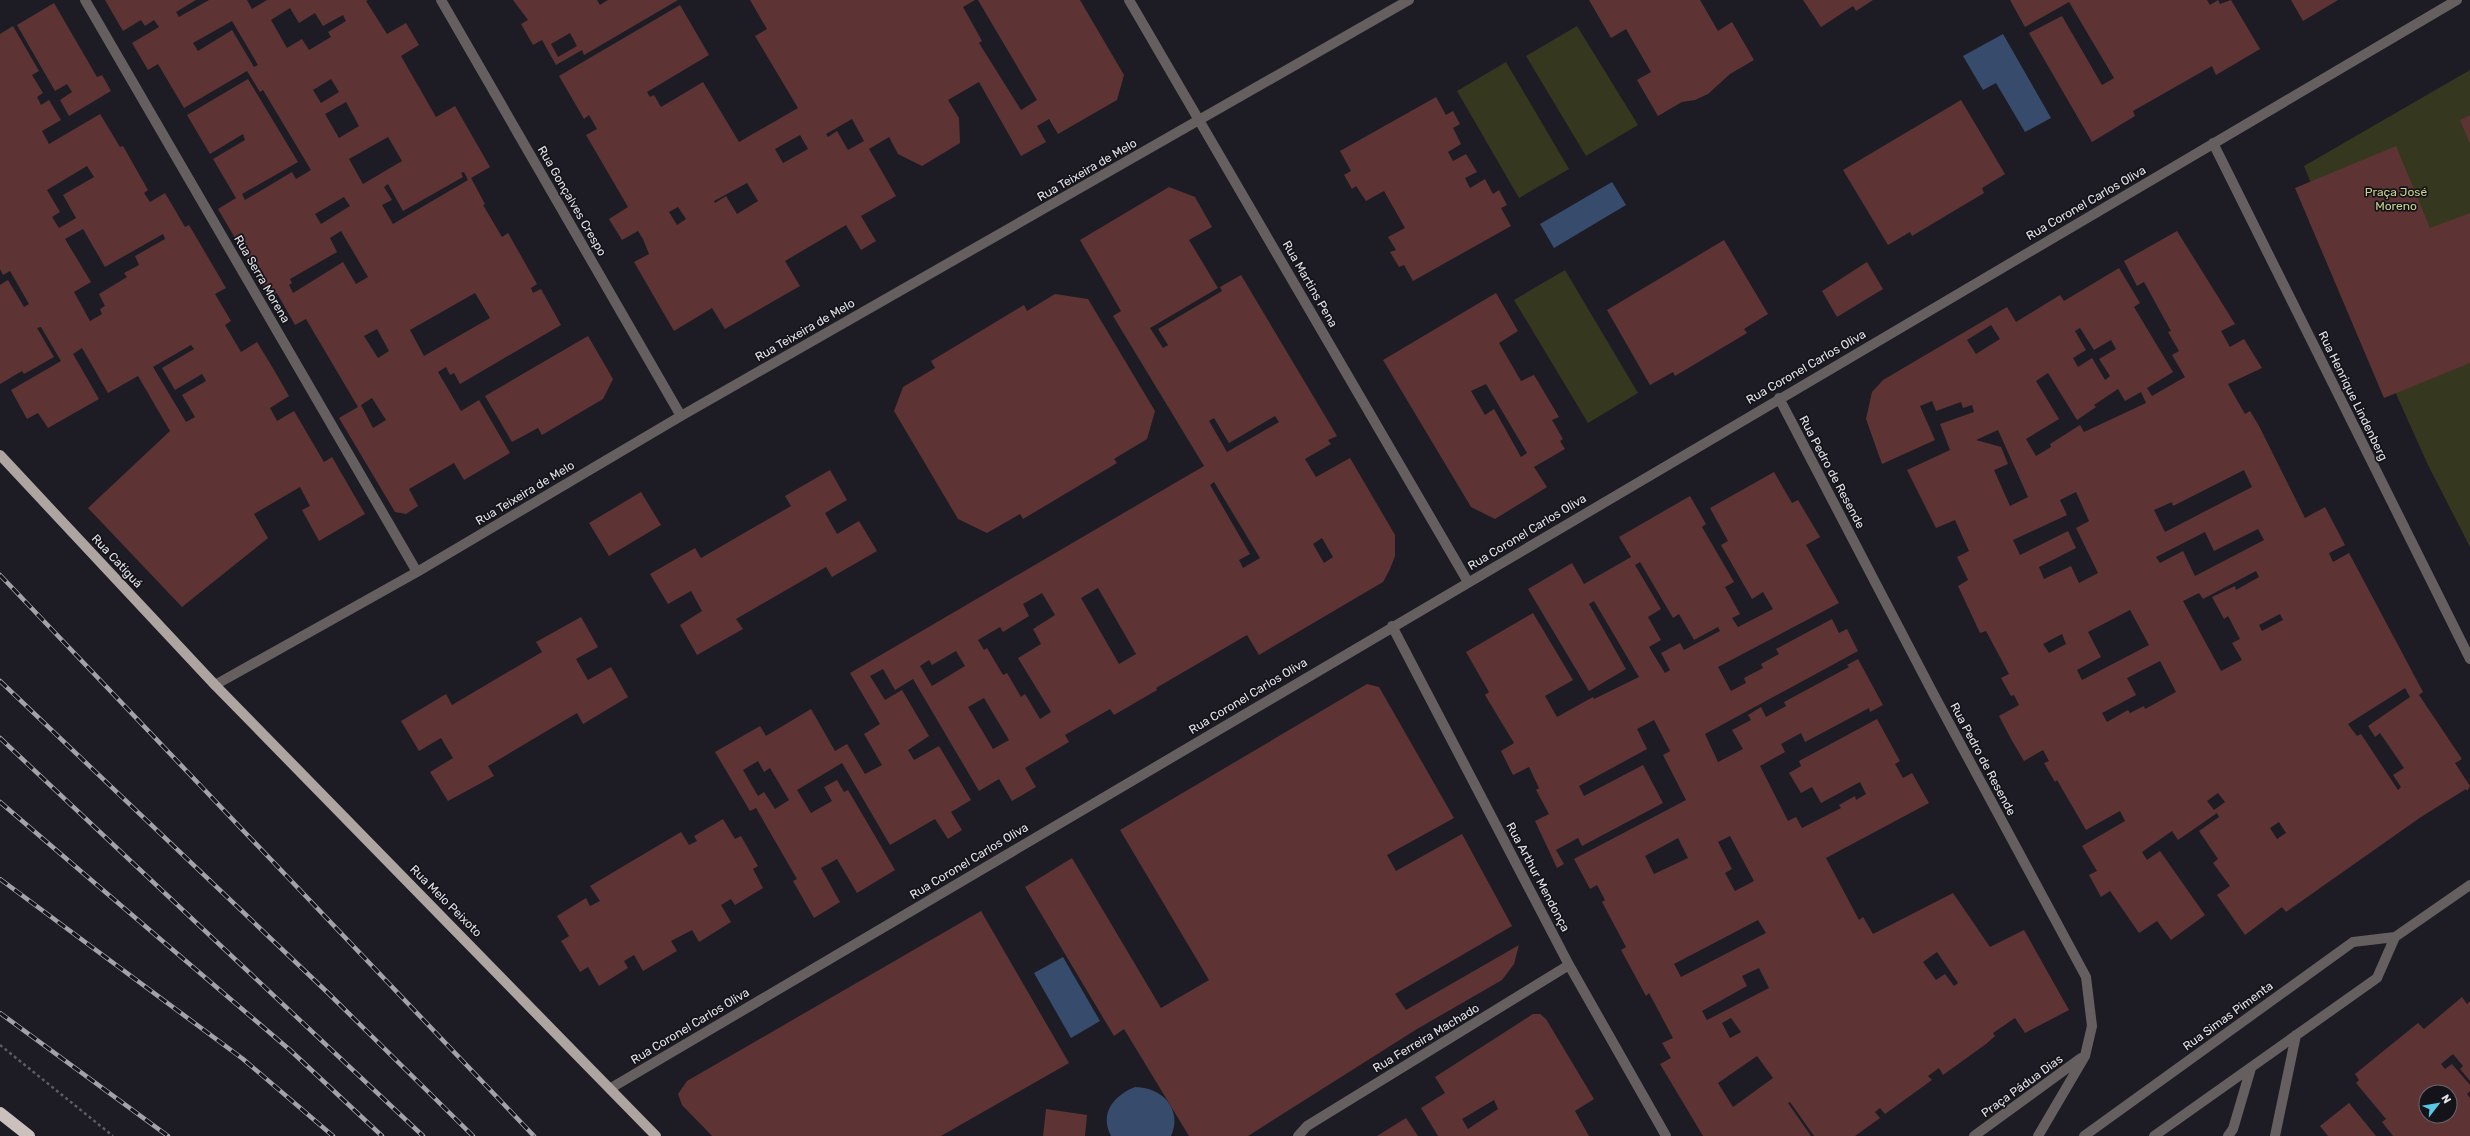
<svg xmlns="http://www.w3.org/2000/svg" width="2470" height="1136" font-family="Rubik,sans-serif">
	<rect width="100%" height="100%" fill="#1d1c24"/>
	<path fill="#35371f" d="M1577 26 1638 125 1586 156 1526 56Z
		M1506 62 1569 169 1519 198 1457 91Z
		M2470 70V547L2428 465 2397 396 2304 166Z
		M1565 270 1638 393 1588 423 1514 300Z"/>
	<path fill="#374b6c" d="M2003 34 2051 118 2025 132 1996 83 1983 90 1963 56Z
		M1612 182 1626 205 1554 248 1540 224Z
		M1063 957 1100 1021 1071 1038 1034 973Z
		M1135 1087C1162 1087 1183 1109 1171 1136H1111C1099 1114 1114 1095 1135 1087Z"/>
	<path fill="#5d3433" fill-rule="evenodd" d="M105 0H196L176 12 179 17 209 0H247L252 9 267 0H368L366 1 387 34 406 23 419 45 401 56 436 117 455 106 490 167 471 178 485 204 483 205 502 237 508 233 537 284 531 288 533 293 541 289 561 325 460 384 454 373 450 375 446 367 438 372 461 411 479 400 510 453 464 480 454 463 409 489 418 506 406 514 395 512 339 418 358 407 306 319 295 325 277 293 269 296 218 209 236 198 213 159 245 140 243 134 210 154 187 115 248 79 298 162 242 194 245 200 292 172 296 179 311 170 263 90 260 92 247 71 184 108 158 64 148 70 132 43 159 27 154 20 145 26 141 20 123 31ZM290 8 299 23 315 13 323 26 343 15 346 21 328 32 331 37 309 50 302 39 287 48 271 20ZM232 21 258 65 254 67 232 30 198 51 193 43ZM331 79 339 92 321 103 313 90ZM346 102 359 126 339 138 325 114ZM388 137 402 161 363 184 349 159ZM464 172 468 180 393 224 382 205 392 200 384 187 388 184 403 211 463 177 461 173ZM344 197 350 206 321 224 315 214ZM341 231 368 277 356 284 343 262 293 293 289 285 292 283 290 279 337 252 330 238ZM475 293 490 318 424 356 410 330ZM377 329 389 351 378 358 364 336ZM372 398 386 420 373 428 361 405Z
		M513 0H597L600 5 608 0H678L584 55 582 50 556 65 542 40 533 45 521 24 528 20ZM570 33 577 46 558 57 551 44Z
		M750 0H975L963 7 982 41 979 43 1021 110 1037 100 978 0H1080L1124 75 1117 100 1058 134 1049 119 1037 126 1046 142 1021 156 979 82 948 100 959 118 960 143 922 166 898 154 889 137 869 149 896 196 861 216 876 241 861 250 846 225 785 261 800 286 725 329 712 308 674 331 634 262 649 254 643 239 638 231 622 240 609 219 628 207 586 135 597 129 589 115 584 119 559 76 680 5 709 55 647 92 650 97 654 95 661 107 703 82 739 142 798 108 755 36 767 29ZM852 119 864 141 848 150 837 131 828 137 826 134ZM800 135 808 149 783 163 775 149ZM747 183 758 201 737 214 726 196 715 203 714 201ZM678 207 686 219 677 225 669 212Z
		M1589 0H1700L1718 31 1732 22 1754 60 1730 74 1708 94 1695 100 1682 102 1658 116 1637 80 1651 72 1626 29 1611 38Z
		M1803 0H1873L1856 11 1853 6 1821 27Z
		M2010 0H2207L2210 5 2218 0 2220 4 2231 0 2260 49 2216 75 2212 66 2133 111 2135 116 2092 142 2029 33 2062 16 2102 85 2114 78 2069 2 2025 27Z
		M2291 0H2338L2303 21Z
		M54 3 97 77 102 75 111 91 69 116 60 100 72 92 67 84 55 91 17 25Z
		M13 26 39 71 32 75 43 93 37 97 41 105 49 100 61 120 42 131 49 144 100 114 120 147 123 146 148 190 144 193 150 202 165 193 185 227 189 225 226 288 215 294 231 321 225 325 241 352 257 342 274 370 289 396 270 408 277 421 294 411 324 462 332 457 365 514 319 541 302 510 310 506 300 487 254 514 268 538 182 607 88 508 170 431 138 376 108 393 82 348 73 354 99 399 48 428 38 413 27 419 11 390 61 361 41 327 37 328 54 357 24 374 22 371 0 384V285L8 280 24 307 29 304 10 271 3 275 0 269V34ZM87 166 94 177 63 195 76 218 59 228 52 217 60 212 47 190ZM83 229 105 267 163 234 165 239 135 256 139 265 124 273 127 277 99 294 105 306 100 309 102 314 90 321 74 292 91 282 65 239ZM191 345 194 349 162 368 175 390 202 374 206 381 182 395 195 417 186 422 153 367Z
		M1436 97 1446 115 1453 111 1460 124 1453 128 1461 144 1448 152 1453 161 1466 154 1477 172 1465 178 1470 188 1485 179 1493 194 1499 190 1507 205 1501 208 1511 226 1413 281 1404 265 1399 267 1390 252 1396 250 1388 237 1405 228 1384 191 1366 201 1356 186 1352 189 1344 175 1351 171 1340 151Z
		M1961 100 2005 174 1982 188 1984 193 1912 236 1910 232 1888 245 1843 170Z
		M2470 115V144L2460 120Z
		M2396 146 2430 228 2470 213V363L2384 398 2295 188Z
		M1169 187 1195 197 1212 227 1189 240 1218 288 1150 328 1163 348 1168 345 1158 329 1222 291 1220 287 1241 275 1337 436 1328 440 1331 444 1305 459 1316 477 1350 458 1395 535V556L1390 569 1383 582 1259 655 1247 635 1156 688 1157 690 1114 715 1110 709 1065 735 1069 742 1025 768 1036 787 1012 801 999 779 979 791 913 679 895 690 883 669 870 676 885 700 902 690 929 736 908 750 914 760 939 746 971 800 951 812 962 830 948 839 935 819 890 845 842 763 797 790 811 813 832 801 824 787 837 780 844 792 848 790 895 870 857 893 837 859 821 868 840 902 814 918 793 881 797 879 756 808 750 811 715 752 760 726 766 736 811 709 835 751 847 744 865 774 882 765 864 734 880 724 850 673 1204 466 1113 316 1121 311 1080 240ZM1275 416 1279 422 1227 452 1209 421 1214 418 1229 443ZM1214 482 1260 558 1243 568 1239 560 1250 554 1210 485ZM1322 538 1333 557 1324 563 1313 544ZM1098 588 1136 654 1119 664 1081 598ZM1042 593 1055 615 1033 629 1041 644 1018 658 1051 712 1040 719 1025 694 1021 697 1007 673 1003 675 987 648 984 650 978 640 1000 627 1003 632 1029 616 1023 604ZM956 651 965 666 932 686 920 666 929 660 932 665ZM984 698 1009 740 993 749 968 707ZM758 761 764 772 770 768 789 800 775 809 764 792 758 796 743 770Z
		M2177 231 2235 324 2221 331 2230 347 2244 339 2262 368 2228 384 2234 395 2245 414 2250 411 2259 426 2305 518 2325 507 2345 545 2329 553 2333 562 2349 553 2423 692 2419 695 2462 759 2455 763 2470 786 2467 791 2466 789 2421 817 2286 912 2282 907 2245 935 2217 895 2230 886 2213 863 2218 859 2199 831 2219 817 2217 813 2178 840 2172 831 2142 852 2147 860 2160 851 2205 915 2171 940 2157 921 2139 933 2110 891 2101 897 2089 875 2097 871 2082 846 2125 821 2120 811 2086 830 2057 780 2055 782 2044 763 2049 761 2043 750 2024 761 2011 739 1999 716 2019 705 2014 695 2011 696 2001 678 2009 674 1986 631 1980 633 1958 586 1968 580 1957 557 1969 551 1955 520 1936 528 1907 470 1950 450 1940 424 1974 412 1972 405 1963 408 1961 402 1936 411 1932 401 1920 406 1935 440 1882 464 1866 419 1872 392 1883 380 2007 307 2016 322 2060 295 2064 301 2119 268 2140 303 2134 307 2173 372 2147 388 2152 396 2185 377 2172 355 2179 351 2168 332 2171 331 2144 282 2137 286 2124 261ZM1991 325 2000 339 1976 354 1967 340ZM2080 328 2094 350 2111 340 2116 349 2099 359 2110 376 2105 380 2092 358 2078 367 2073 358 2086 350 2075 331ZM2048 373 2077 420 2096 407 2094 405 2118 389 2125 401 2141 392 2146 403 2084 432 2080 425 2050 444 2051 447 2036 456 2026 439 2059 419 2036 381ZM1998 430 2028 497 2010 506 1994 470 2008 464 2001 447 1976 440ZM2244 470 2252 487 2165 532 2154 510 2172 502 2173 506ZM2076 492 2089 521 2076 528 2098 573 2079 583 2071 566 2044 579 2039 567 2076 548 2068 531 2020 555 2013 540 2067 515 2060 500ZM2258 529 2264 540 2195 576 2183 551 2160 563 2156 557 2205 532 2214 551ZM2256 571 2259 577 2236 590 2235 586 2212 597 2224 619 2228 616 2240 639 2232 643 2242 660 2221 671 2183 601 2199 593 2203 599ZM2130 610 2149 645 2082 680 2077 670 2101 657 2088 632ZM2280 614 2283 620 2262 631 2259 625ZM2062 634 2066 644 2049 653 2043 644ZM2160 661 2176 692 2145 709 2144 706 2130 713 2128 710 2107 722 2102 713 2136 695 2127 678ZM2405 688 2410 697 2368 726 2375 737 2380 733 2404 768 2393 775 2401 787 2398 790 2361 734 2357 736 2348 724ZM2218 793 2225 802 2214 810 2207 801ZM2279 822 2286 833 2277 839 2270 828Z
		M1724 240 1768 314 1744 329 1747 333 1675 376 1673 372 1650 385 1607 310Z
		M1867 262 1883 289 1837 317 1822 291Z
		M1496 293 1518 331 1499 343 1521 381 1534 375 1559 417 1552 420 1563 439 1560 441 1565 449 1534 467 1547 487 1495 519 1471 507 1383 360ZM1486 384 1527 453 1521 457 1494 409 1485 415 1471 391Z
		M1055 294 1088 299 1155 411 1147 439 1114 459 1117 463 1023 519 1020 514 987 533 958 519 894 411 903 387 935 368 931 361 1024 305 1027 311Z
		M588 336 613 379 603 399 542 435 538 428 512 442 485 396Z
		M830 470 847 500 825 513 837 534 859 521 877 551 832 577 826 567 736 619 743 629 697 655 680 625 702 611 691 591 668 604 650 574 695 548 701 558 791 506 785 496Z
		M1774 472 1792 503 1798 500 1820 537 1806 545 1839 603 1718 667 1731 691 1746 683 1744 678 1763 668 1761 664 1779 654 1776 649 1832 619 1839 633 1847 629 1858 651 1705 734 1718 762 1743 749 1732 730 1751 720 1748 715 1761 707 1766 717 1786 706 1784 702 1849 667 1847 665 1858 659 1883 705 1870 712 1869 708 1805 742 1801 733 1781 744 1785 752 1760 766 1788 821 1796 817 1802 828 1841 808 1839 805 1855 796 1856 800 1866 794 1860 782 1821 803 1812 787 1801 793 1789 773 1801 766 1799 761 1877 719 1900 761 1895 764 1903 778 1912 773 1929 803 1826 858 1859 920 1863 917 1873 934 1953 893 1990 947 2024 930 2069 1010 2025 1033 2015 1018 1993 1033 1995 1036 1986 1044 1943 1075 1939 1068 1928 1076 1932 1080 1885 1114 1880 1108 1875 1112 1880 1118 1855 1136H1814L1790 1102 1788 1103 1811 1136H1703L1660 1064 1671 1058 1662 1043 1673 1038 1649 993 1646 996 1621 950 1626 947 1602 902 1605 900 1597 885 1590 889 1574 859 1686 800 1663 755 1670 751 1654 720 1637 729 1647 749 1579 786 1584 796 1643 765 1663 803 1582 846 1578 838 1556 850 1564 864 1557 868 1535 821 1549 814 1536 790 1539 788 1529 767 1513 775 1501 751 1514 743 1485 695 1489 692 1466 652 1533 613 1573 680 1545 696 1557 717 1593 697 1594 699 1639 677 1594 601 1589 604 1626 669 1589 691 1528 589 1572 563 1584 584 1631 557 1619 537 1690 496 1706 524 1702 527 1734 582 1725 587 1740 614 1732 618 1738 627 1773 609 1763 592 1752 599 1721 545 1728 541 1710 508ZM1640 562 1673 618 1679 614 1694 640 1718 627 1720 631 1684 650 1680 643 1661 653 1670 670 1665 673 1649 647 1661 640 1648 617 1661 609 1635 565ZM1730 836 1754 881 1735 891 1725 873 1732 869 1718 842ZM1678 838 1688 858 1654 874 1645 856ZM1758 920 1766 933 1681 977 1674 964ZM1937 952 1958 983 1954 986 1945 974 1936 980 1923 962ZM1759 968 1769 988 1707 1020 1702 1011 1747 986 1742 976ZM1731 1018 1741 1032 1730 1038 1722 1023ZM1757 1056 1773 1078 1733 1107 1718 1083Z
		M641 492 661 525 609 556 589 523Z
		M581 617 598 647 576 659 588 680 611 667 628 697 583 724 577 713 488 766 494 776 448 801 430 772 453 758 441 738 419 751 401 721 446 694 452 705 542 652 536 642Z
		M1367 684 1379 687 1454 818 1387 855 1396 871 1462 834 1512 926 1395 994 1406 1010 1519 945 1514 964 1502 980 1417 1029 1248 1136H1189L1124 1029 1114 1036 1025 887 1072 858 1161 1008 1209 980 1120 830Z
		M723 819 735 839 741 836 758 866 753 869 763 888 735 905 731 899 721 905 731 922 699 942 692 930 671 941 677 951 643 971 634 955 624 961 628 968 599 986 588 967 580 972 561 941 569 936 557 916 586 898 590 906 600 901 590 886 681 832 689 845 697 841 694 836Z
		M981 911 1069 1063 941 1136H712L682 1105 678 1094 687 1081Z
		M2462 997 2467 1004 2470 1001V1081L2460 1069 2463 1066 2453 1054 2441 1064 2445 1069 2452 1064 2470 1085V1091L2467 1094 2470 1098V1136H2393L2382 1122 2386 1119 2356 1083 2359 1080 2355 1074 2418 1023 2424 1029ZM2426 1092H2450V1116H2426Z
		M1533 1014H1540L1546 1019 1594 1099 1575 1111 1589 1136H1438L1421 1108 1445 1093 1435 1077ZM1494 1100 1498 1109 1468 1129 1462 1119Z
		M2349 1103 2376 1136H2328L2320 1126Z
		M1046 1109 1087 1115 1085 1136H1043Z
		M1406 1118 1418 1136H1377Z"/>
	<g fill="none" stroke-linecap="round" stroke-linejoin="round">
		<path stroke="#5c5c63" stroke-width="2.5" stroke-dasharray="3 3" stroke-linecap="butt" d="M0 1045 113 1136"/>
		<path stroke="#65605f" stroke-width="10" d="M85 0 417 572
			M441 0 681 416
			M1129 0 1468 582
			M2213 143 2470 659
			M1779 398 1934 695 2086 977 2092 1026 2085 1056 2038 1136
			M1392 626 1569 965 1666 1136
			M215 685 417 572 681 416 1409 0
			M611 1088 2457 0
			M1298 1136 1307 1126 1569 965
			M1974 1136 2081 1058
			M2084 1136 2353 942 2395 937 2470 885
			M2154 1136 2377 978 2395 937
			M2228 1136 2233 1129 2251 1068
			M2275 1136 2296 1035"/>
		<path stroke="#aea5a1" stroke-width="10" d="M0 455 215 685 656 1136"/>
		<path stroke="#cbc0bb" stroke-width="12" d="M0 1113 29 1136"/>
		<defs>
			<path id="rail" d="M0 575 534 1136
				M0 681 327 992 473 1136
				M0 738 423 1136
				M0 802 290 1050 382 1136
				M0 879 243 1059 333 1136
				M0 1013 168 1136"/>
		</defs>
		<use href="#rail" stroke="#a3a2a8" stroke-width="4.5"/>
		<use href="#rail" stroke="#14131a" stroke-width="3" stroke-dasharray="9" stroke-linecap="butt"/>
	</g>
	<g text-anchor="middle" stroke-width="3.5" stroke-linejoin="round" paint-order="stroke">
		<g font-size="12" fill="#e2e2e7" stroke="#14131a">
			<text transform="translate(1087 170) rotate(-30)" y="4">Rua Teixeira de Melo</text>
			<text transform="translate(572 201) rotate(60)" y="4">Rua Gonçalves Crespo</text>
			<text transform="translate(2086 203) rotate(-30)" y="4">Rua Coronel Carlos Oliva</text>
			<text transform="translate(262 279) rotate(60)" y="4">Rua Serra Morena</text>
			<text transform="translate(1310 284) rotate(60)" y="4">Rua Martins Pena</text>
			<text transform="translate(805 330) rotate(-30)" y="4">Rua Teixeira de Melo</text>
			<text transform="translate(1806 367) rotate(-30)" y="4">Rua Coronel Carlos Oliva</text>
			<text transform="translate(2353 396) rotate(64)" y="4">Rua Henrique Lindenberg</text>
			<text transform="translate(1832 472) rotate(62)" y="4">Rua Pedro de Resende</text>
			<text transform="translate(525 493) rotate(-31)" y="4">Rua Teixeira de Melo</text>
			<text transform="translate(1527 532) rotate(-31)" y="4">Rua Coronel Carlos Oliva</text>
			<text transform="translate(117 561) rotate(47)" y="4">Rua Catiguá</text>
			<text transform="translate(1248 696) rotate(-31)" y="4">Rua Coronel Carlos Oliva</text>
			<text transform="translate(1983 759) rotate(62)" y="4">Rua Pedro de Resende</text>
			<text transform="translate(969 861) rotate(-31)" y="4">Rua Coronel Carlos Oliva</text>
			<text transform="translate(1538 877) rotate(62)" y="4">Rua Arthur Mendonça</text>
			<text transform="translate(446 901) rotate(45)" y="4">Rua Melo Peixoto</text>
			<text transform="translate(2228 1016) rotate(-36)" y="4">Rua Simas Pimenta</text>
			<text transform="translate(690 1026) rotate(-31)" y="4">Rua Coronel Carlos Oliva</text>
			<text transform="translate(1426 1038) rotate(-31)" y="4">Rua Ferreira Machado</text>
			<text transform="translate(2022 1086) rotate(-36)" y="4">Praça Pádua Dias</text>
		</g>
		<g font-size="12" fill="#cad28d" stroke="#14131a">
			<text x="2396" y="196">Praça José<tspan x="2396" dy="14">Moreno</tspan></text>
		</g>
	</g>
	<g transform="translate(2438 1104) rotate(59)"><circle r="19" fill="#14131a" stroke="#66666c"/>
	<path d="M0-3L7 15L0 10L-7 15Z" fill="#59c8e4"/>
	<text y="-6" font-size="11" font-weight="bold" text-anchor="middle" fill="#e2e2e7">N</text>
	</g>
</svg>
